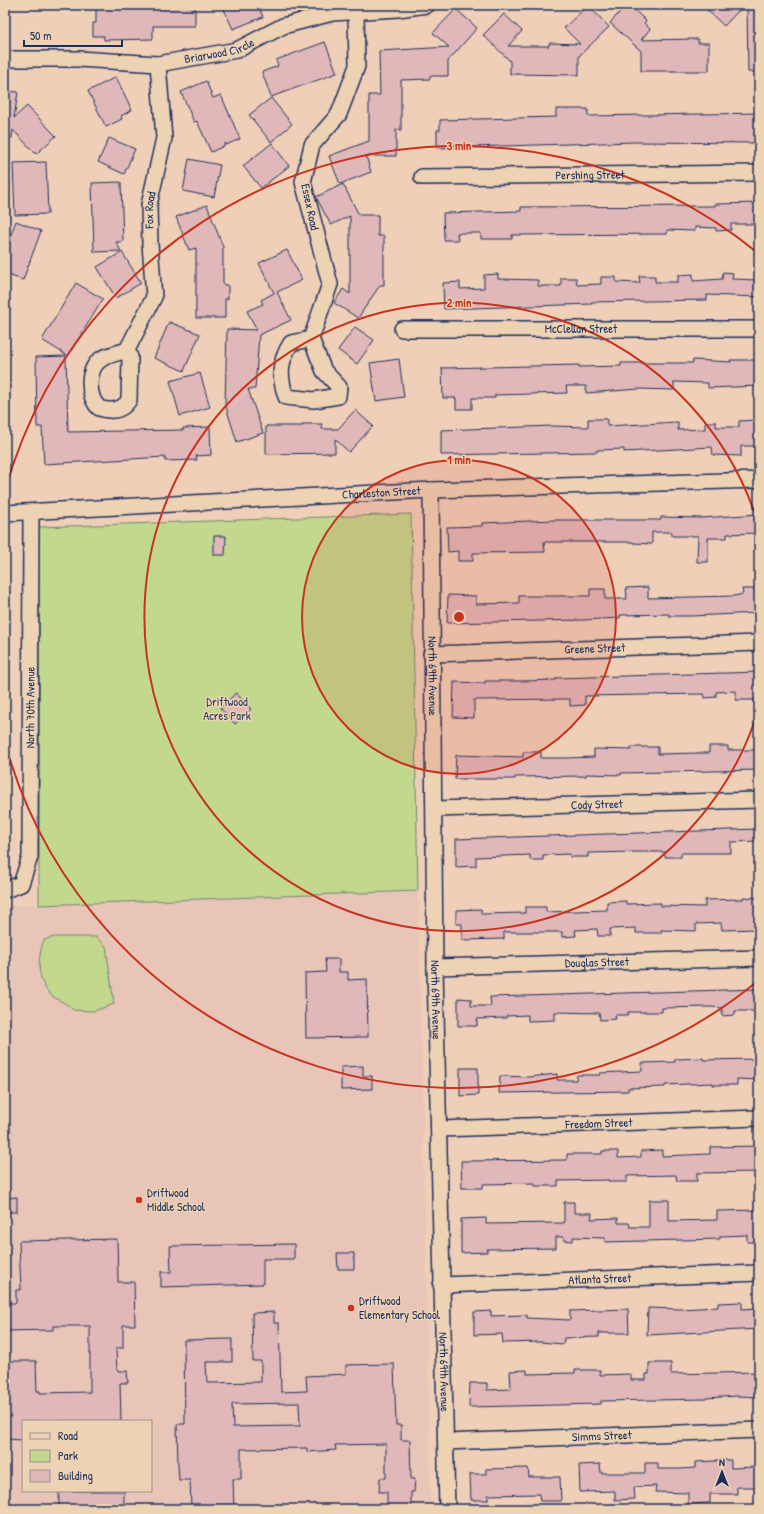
<svg xmlns="http://www.w3.org/2000/svg" width="764" height="1514" font-family="'Patrick Hand',sans-serif">
	<rect width="100%" height="100%" fill="#f0cfb8"/>
	<filter id="ink" filterUnits="userSpaceOnUse"><feTurbulence type="fractalNoise" baseFrequency=".025" numOctaves="2"/><feDisplacementMap in="SourceGraphic" scale="8" xChannelSelector="R" yChannelSelector="G"/><feConvolveMatrix kernelMatrix="1 2 1 2 8 2 1 2 1" color-interpolation-filters="sRGB"/></filter>
	<g filter="url(#ink)">
		<path fill="#e8c5b6" fill-rule="evenodd" d="M418 891 431 1509H5V906ZM23 1421H151V1491H23Z"/>
		<path fill="#c2d88d" stroke="#6e8476" d="M411 514 418 891 39 905V527Z
			M54 937H96L106 946 114 1004 94 1011 73 1010C67 1003 59 1001 52 996 36 981 37 959 44 940Z"/>
		<path fill="#e1b8b9" stroke="#1b2f5e" fill-rule="evenodd" d="M162 5H195V26H153V39L104 40V36H93V23H96V7Z
			M222 5H258L263 17 233 29Z
			M588 5 609 27 579 56V75L510 74V61L483 35 504 14 522 31 508 46H549V43L580 44 564 28Z
			M626 5H629L646 21 644 23 650 29 641 40 698 39V43H709V71H641V51L610 23Z
			M702 5H744L724 26Z
			M747 5H759V72H748Z
			M456 9 477 28 448 61V76H430V79L401 80V130H396V156H366L371 172 340 184 329 156 369 141V95H380L379 51 449 47 433 33Z
			M325 42 337 73 271 97 262 72 278 66 276 60Z
			M116 77 132 110 121 116 122 119 106 127 88 91Z
			M206 81 213 98 221 95 240 139 226 145 225 143 224 146 211 152 197 121 194 122 181 92Z
			M5 91 18 92 14 118 27 106 56 136 36 154 13 130 12 138H5Z
			M271 98 292 124 271 142 249 115Z
			M556 109H588V116L759 113V143L635 142 437 148V130H440V120L556 117Z
			M109 138 135 149 124 174 98 162Z
			M272 143 289 166 261 188 243 166Z
			M189 159 220 165 214 197 183 191Z
			M46 162 48 214 15 215 13 163Z
			M121 182 123 242H116L121 251 94 252 92 183Z
			M343 184 359 215H378V236H384V285H380L358 318 334 303 343 289 350 294V216L331 225 316 197Z
			M759 203V224H731V230L716 231V228L695 227V231L667 230V234L512 235V239H481V233H457L458 240H444L443 213 521 211V207L715 206V204Z
			M207 205 223 247V285H228V299H225V318H196V248L189 250 176 217Z
			M16 221 41 231 23 280 5 274V250Z
			M287 250 302 280 277 292 291 320 259 335 255 389H248L263 433 237 442 225 404 227 329 257 330 247 311 263 304 261 300 274 293 259 263Z
			M122 252 141 283 116 298 97 267Z
			M723 272 733 273 732 279 759 280V297L707 295V300L591 302V304L444 309 443 283 460 282V289L484 288V275L498 274V279L538 280V286H561V278H576L577 285 601 284V277H616V282L640 283 639 276H655V282H678V275L693 274V281L722 279Z
			M76 283 103 299 68 356 42 340Z
			M169 322 200 334 184 371 154 358Z
			M355 327 374 340 357 364 338 350Z
			M66 356 68 432 184 430 183 428 210 427 211 455 196 456 197 460 165 461V457L44 464 42 427H37L36 357Z
			M399 359 404 397 376 401 370 363Z
			M693 360 731 362 730 360H758L759 386 708 388V383L674 382V390L639 389 586 393V386H566L567 393 495 395V398H472V409H456V398H443L442 368 579 365V367L621 366V363H693Z
			M200 373 210 407 180 416 170 381Z
			M355 410 373 426 349 452 335 439V453L266 454V426H303V424H322V429H338Z
			M588 419H607V426L678 422V430L705 429V422H716V427H739V421L758 420V446H741V456L713 455 712 447 624 452V449L597 450V452L441 455V430L553 426 588 427Z
			M759 514V533L727 534V538H708V562H697L698 536H672V532H652V544L633 543V542H544L545 552 473 553V561H458V551L448 552 447 527 482 526V523L554 520H661V517L701 518Z
			M214 536H226L225 555H214Z
			M648 587V598L734 596 743 594 742 589H755V595H759V613L691 616H669V614L620 615V618L583 620 447 623 448 595 476 596V604L519 603V596H590V589H605V599H627L626 588Z
			M759 672V700H736V691L716 692V697L705 698 704 694 585 696V705L570 706V699L474 700V718L453 717 454 682 485 683V681H521L556 680V678Z
			M236 693 251 709 235 724 220 708Z
			M709 746H728V750H759V770L621 773V775L586 774V776L515 777V779H455L456 755 523 757V752H541V758H566L594 757V749L631 750V747H658V754L701 753H709Z
			M759 829V841L731 842V853H681V857H665V852H637L588 853V857H570V854L543 855V860H530V855L476 857V866L456 867V839Z
			M743 897 759 898V929L722 930 721 923 696 924V931L661 930V933H636V928L610 929V936H598L597 929 575 930 576 936 562 937V932H504V939L462 940V924H456V910L481 909V914L525 913V907H546V912L607 910V902L626 901V904L661 903V906L705 907V900L743 899Z
			M325 959H339V972H348V980L367 979 368 1037 306 1038 305 973 326 972Z
			M759 989V1011H735V1015L722 1016V1008L711 1007 662 1008V1012H628V1015H615L616 1019 600 1020 599 1013 555 1012V1020L528 1021V1015L506 1016V1018L477 1019V1026H458V998L471 999V1006H491L490 997Z
			M703 1058V1060L759 1059V1080L737 1079V1085H713V1083L665 1085V1087L628 1088V1091L499 1093 500 1076 529 1077 557 1074V1080H576L577 1075H600V1073L642 1071V1063L675 1062V1059Z
			M363 1066V1076H372V1089L341 1090V1067Z
			M460 1068H478V1095L460 1096Z
			M759 1146V1172L697 1173V1181H677L676 1175 627 1176V1182H609V1180L558 1181V1186H535V1183L483 1184V1188H462L461 1161 567 1160V1154H602V1151H618V1158L641 1157V1151L662 1150V1156L710 1154V1147Z
			M17 1197V1212H5V1198Z
			M649 1200H669V1221L717 1220V1211L759 1210V1242H747V1235L720 1236V1239L605 1242V1238L573 1237V1241L564 1240V1237H556V1248L487 1249V1252L461 1253V1219L486 1218V1224L564 1223V1202H574V1213H592L591 1219 618 1218V1223H629L630 1227H649Z
			M117 1239 118 1282H134L135 1325H123V1348H116L117 1371H127L128 1383H120L121 1421H23V1440L5 1439V1361H36L37 1391H40V1393L90 1392V1326H53V1330L5 1331V1303H16V1290H21L19 1241Z
			M294 1244V1259H263V1284L161 1287V1272H171L170 1246Z
			M337 1253H354V1269H338Z
			M742 1302V1309L757 1308 759 1329 647 1335 648 1308 680 1309 718 1307V1303Z
			M628 1309 629 1333H599V1337L564 1338 563 1344 540 1342 503 1343 502 1334 474 1335V1312L491 1311V1316L527 1315V1318L570 1320V1311Z
			M274 1312V1323H279L281 1392 307 1391 306 1376 346 1374V1365L394 1364 396 1425H401V1440H410L411 1479H415L414 1492H411V1509H387V1492H379L380 1478H386V1444L335 1445 336 1450 307 1452V1448L241 1449V1479H233L234 1509H191L190 1480H179L178 1464 177 1424H185L184 1340 232 1339V1362H206L207 1383 261 1382V1361H253L252 1313ZM299 1403 300 1426 233 1427 232 1404Z
			M649 1363H671V1374L759 1372V1397L738 1396 706 1398V1399L601 1401V1404L469 1407 470 1383H487V1390L511 1389 510 1371 527 1370V1374L575 1373V1370H600V1375L631 1374V1380H646V1374H649Z
			M716 1460H731V1468L759 1467V1487H737V1494H710V1503L688 1504V1493L655 1492 656 1486 634 1487 635 1499 615 1500V1491L580 1492 579 1465 600 1464 601 1473H645V1463H658V1469H680L696 1468V1462L716 1461Z
			M528 1468 529 1477H560L561 1501H540L539 1494 488 1495V1500H471L470 1474H486V1469Z
			M59 1491H124V1509H59Z"/>
		<g fill="none" stroke-linecap="round" stroke-linejoin="round">
			<defs>
				<g id="minor">
					<path id="s1" d="M5 59H79L158 64 237 50 283 26 332 13 398 9 427 5"/>
					<path id="s2" d="M422 177 759 173"/>
					<path id="s3" d="M402 329H759"/>
					<path d="M311 339 291 343C279 362 279 376 286 397L314 400 338 396 339 387 324 371 311 339 330 284 303 182 312 145 339 114 357 66 356 12"/>
					<path id="s4" d="M127 350 130 357 129 400C122 411 111 412 99 408 87 396 86 367 103 358 110 354 119 353 127 350L154 297 150 244 149 205 164 138 158 64"/>
					<path id="s5" d="M431 490 435 967 447 1509"/>
					<path id="s6" d="M5 513 431 490 759 480"/>
					<path id="s7" d="M431 654 759 643"/>
					<path id="s8" d="M435 809 759 800"/>
					<path id="s9" d="M5 890 21 884 30 857 31 513"/>
					<path id="s10" d="M435 967 759 958"/>
					<path id="s11" d="M439 1129 759 1118"/>
					<path id="s12" d="M441 1285 759 1273"/>
					<path id="s13" d="M446 1442 759 1430"/>
				</g>
			</defs>
			<use href="#minor" stroke="#1b2f5e" stroke-width="18"/>
			<use href="#minor" stroke="#edd2b4" stroke-width="15"/>
		</g>
	</g>
	<circle cx="459" cy="617" r="157" fill="#c8321e" fill-opacity=".12"/>
	<g fill="none" stroke="#c8321e" stroke-width="2">
		<circle cx="459" cy="617" r="157"/>
		<path d="M758 711A314 314 0 1 1 758 523"/>
		<path d="M759 980A471 471 0 0 1 5 743M5 491A471 471 0 0 1 759 254"/>
	</g>
	<g fill="#c8321e" stroke="#edd2b4" stroke-width="1.5">
		<circle cx="139" cy="1200" r="4"/>
		<circle cx="351" cy="1308" r="4"/>
	</g>
	<g text-anchor="middle" stroke-width="3" stroke-linejoin="round" paint-order="stroke">
		<g font-size="12" fill="#1b2f5e" stroke="#edd2b4">
			<text dy="4" stroke="none"><textPath href="#s1" startOffset="216">Briarwood Circle</textPath></text>
			<text dy="4" stroke="none"><textPath href="#s2" startOffset="168">Pershing Street</textPath></text>
			<text transform="translate(310 207) rotate(78)" y="4">Essex Road</text>
			<text dy="4" stroke="none"><textPath href="#s4" startOffset="313">Fox Road</textPath></text>
			<text dy="4" stroke="none"><textPath href="#s3" startOffset="179">McClellan Street</textPath></text>
			<text dy="4" stroke="none"><textPath href="#s6" startOffset="377">Charleston Street</textPath></text>
			<text dy="4" stroke="none"><textPath href="#s7" startOffset="164">Greene Street</textPath></text>
			<text dy="4" stroke="none"><textPath href="#s5" startOffset="186">North 69th Avenue</textPath></text>
			<text dy="4" stroke="none"><textPath href="#s9" startOffset="195">North 70th Avenue</textPath></text>
			<text dy="4" stroke="none"><textPath href="#s8" startOffset="162">Cody Street</textPath></text>
			<text dy="4" stroke="none"><textPath href="#s10" startOffset="162">Douglas Street</textPath></text>
			<text dy="4" stroke="none"><textPath href="#s5" startOffset="510">North 69th Avenue</textPath></text>
			<text dy="4" stroke="none"><textPath href="#s11" startOffset="160">Freedom Street</textPath></text>
			<text dy="4" stroke="none"><textPath href="#s12" startOffset="159">Atlanta Street</textPath></text>
			<text dy="4" stroke="none"><textPath href="#s5" startOffset="882">North 69th Avenue</textPath></text>
			<text dy="4" stroke="none"><textPath href="#s13" startOffset="156">Simms Street</textPath></text>
		</g>
		<g font-size="12" fill="#2c4063" stroke="#edd2b4">
			<text x="227" y="706">Driftwood<tspan x="227" dy="14">Acres Park</tspan></text>
		</g>
		<g font-size="12" fill="#1b2f5e" stroke="#edd2b4" text-anchor="start">
			<text x="147" y="1197">Driftwood<tspan x="147" dy="14">Middle School</tspan></text>
			<text x="359" y="1305">Driftwood<tspan x="359" dy="14">Elementary School</tspan></text>
		</g>
	</g>
	<circle cx="459" cy="617" r="6" fill="#c8321e" stroke="#edd2b4" stroke-width="2"/>
	<g font-size="12" text-anchor="middle" font-weight="bold" fill="#c8321e" stroke="#edd2b4" stroke-width="3" stroke-linejoin="round" paint-order="stroke">
		<text x="459" y="150">3 min</text>
		<text x="459" y="307">2 min</text>
		<text x="459" y="464">1 min</text>
	</g>
	<rect width="764" height="1514" fill="none" stroke="#edd2b4" stroke-width="20"/>
	<rect x="10" y="10" width="744" height="1494" fill="none" stroke="#1b2f5e" stroke-width="1.5" filter="url(#ink)"/>
	<rect x="22" y="1420" width="130" height="72" fill="#edd2b4" stroke="#999192"/>
	<rect x="30" y="1433" width="20" height="6" fill="#edd2b4" stroke="#999192"/>
	<text x="58" y="1440" font-size="12" fill="#1b2f5e">Road</text>
	<rect x="30" y="1450" width="20" height="12" fill="#c2d88d" stroke="#999192"/>
	<text x="58" y="1460" font-size="12" fill="#1b2f5e">Park</text>
	<rect x="30" y="1470" width="20" height="12" fill="#e1b8b9" stroke="#999192"/>
	<text x="58" y="1480" font-size="12" fill="#1b2f5e">Building</text>
	<g transform="translate(722 1472)" stroke="#edd2b4" stroke-width="3" paint-order="stroke">
	<path d="M0-3L7 15L0 10L-7 15Z" fill="#1b2f5e"/>
	<text y="-6" font-size="11" font-weight="bold" text-anchor="middle" fill="#1b2f5e">N</text>
	</g>
	<path d="M24 40v6h98v-6" fill="none" stroke="#1b2f5e" stroke-width="2"/>
	<text x="30" y="40" font-size="12" fill="#1b2f5e" stroke="#edd2b4" stroke-width="3" paint-order="stroke">50 m</text>
</svg>
